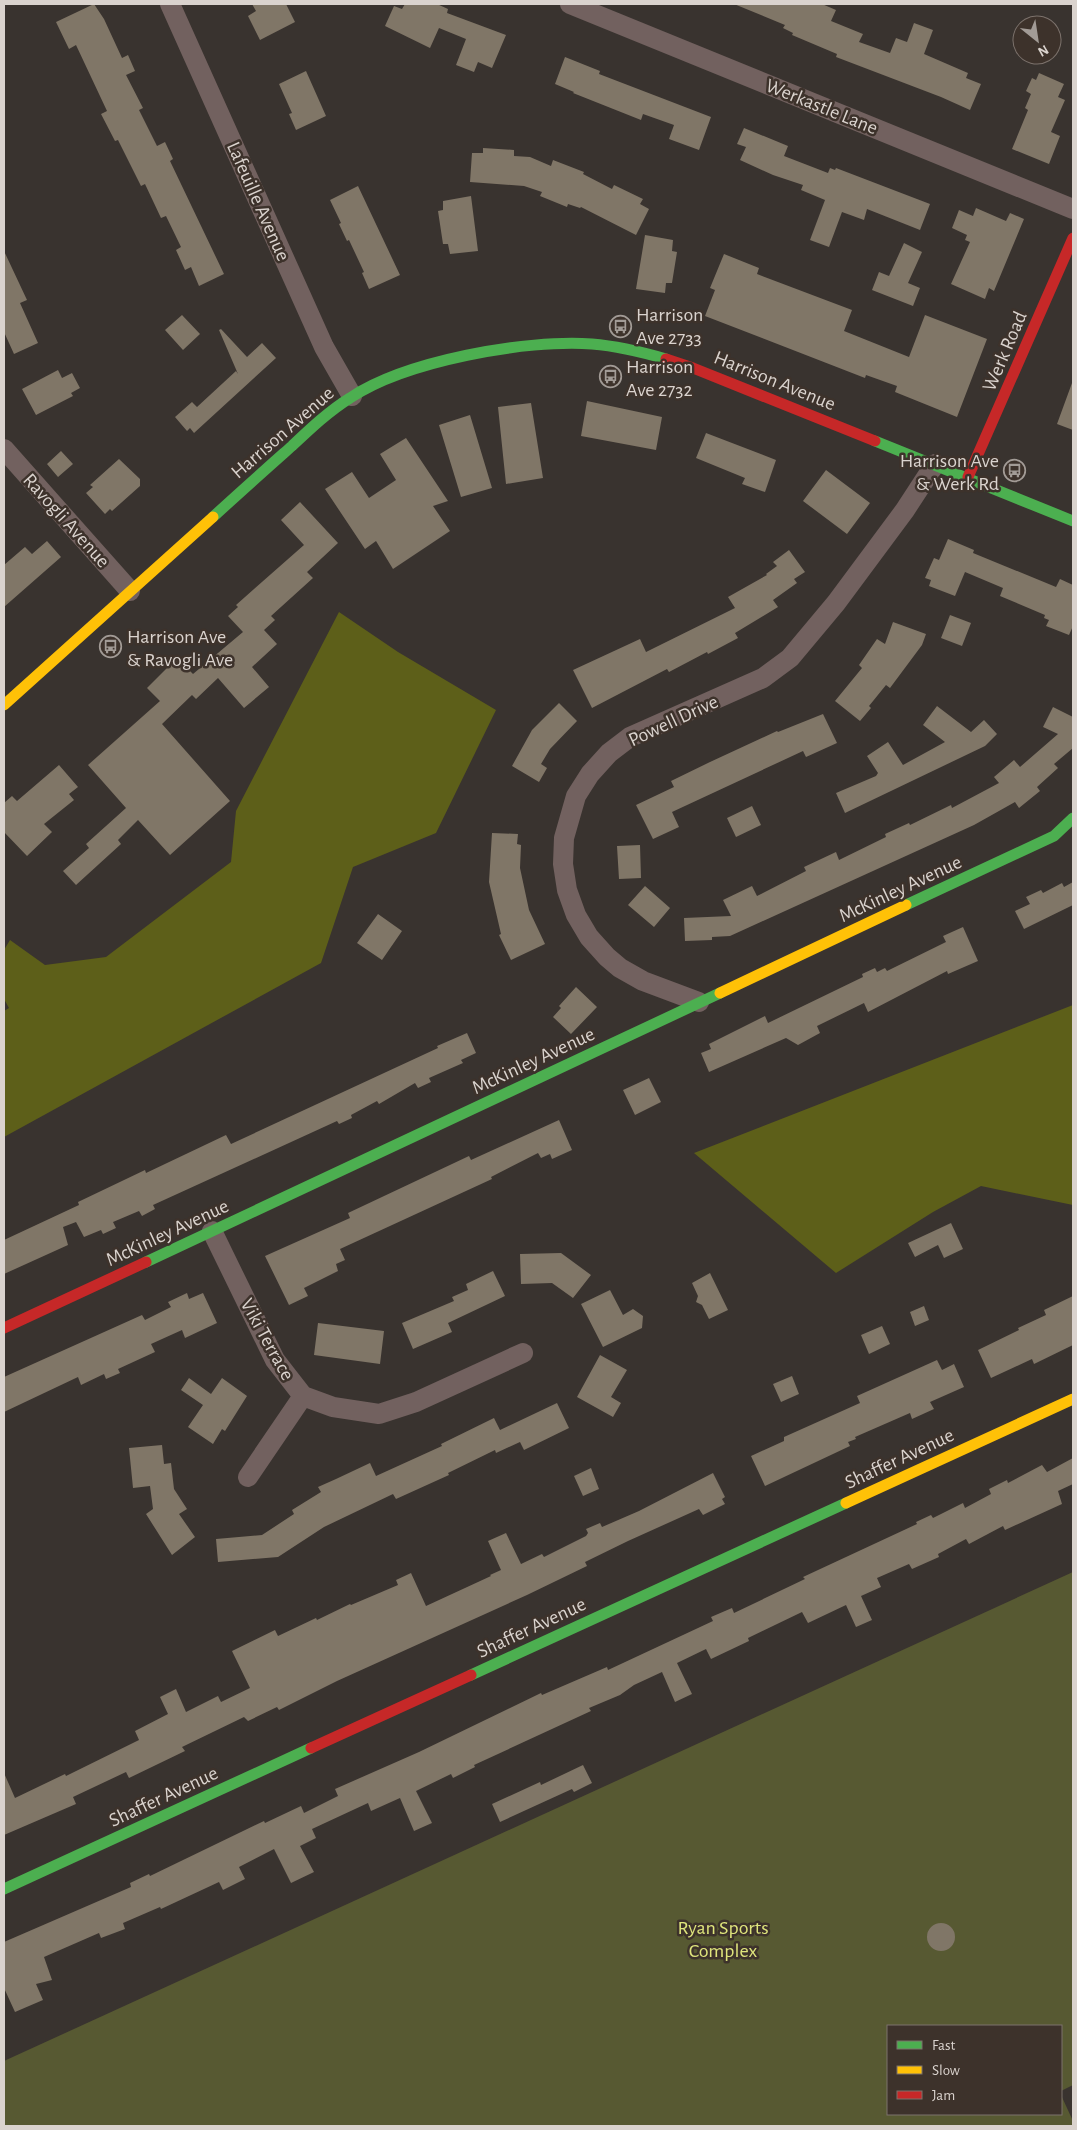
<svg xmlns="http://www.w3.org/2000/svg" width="1077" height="2130" font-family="'Alegreya Sans',sans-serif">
	<rect width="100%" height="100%" fill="#39332f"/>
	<path fill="#575932" d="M1073 1572V2085L1061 2091V2026H888V2114H1061V2095L1073 2121V2126H4V2061Z"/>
	<path fill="#5d5f19" d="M339 612 398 652 496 710 436 833 353 867 321 963 4 1137V1011L9 1008 4 999V950L10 940 45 965 106 957 231 862 236 811Z
		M1073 1005V1205L981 1186 933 1212 836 1273 694 1153Z"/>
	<path fill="#807667" d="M94 4 104 19 122 58 128 55 135 71 126 75 143 108 139 110 157 146 165 142 173 159 170 161 224 274 199 286 191 267 185 270 176 250 181 247 166 216 161 218 145 184 141 186 118 140 115 141 101 114 107 111 76 45 69 49 56 22Z
		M252 4H286L295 22 260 40 248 16 256 11Z
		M405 4H437L448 9 447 13 506 35 492 68 478 62 474 72 456 65 466 39 439 28 430 48 385 26 394 6 402 9Z
		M734 4H822L836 10 831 21 863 34 859 42 890 53 896 38 907 42 914 23 933 30 924 54 968 73 966 78 981 84 970 110 941 97 836 57 837 54 792 35 793 33 783 28 785 25Z
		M565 57 600 71 599 74 711 117 699 150 669 139 674 125 643 114 641 120 573 93 574 92 555 84Z
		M306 71 326 116 296 130 289 114 292 113 279 84Z
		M1039 73 1064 84 1058 97 1065 100 1051 132 1060 136 1049 164 1012 149 1028 110 1025 108 1031 94 1026 91 1032 78 1036 80Z
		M744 128 788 146 784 156 828 173 830 168 835 170 836 168 930 204 920 230 867 209 864 220 842 212 829 247 810 240 825 200 801 190 803 185 773 175 740 160 746 147 737 144Z
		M483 148 514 150V156L530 157 551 166 553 160 584 172 583 174 612 189 614 185 643 199 640 204 649 209 636 235 581 207 580 208 568 204 567 207 540 196 542 192 524 186 470 182 472 153H483Z
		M358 186 400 275 369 289 362 273 364 272 349 240 347 241 339 224 341 223 330 200Z
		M471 196 478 251 450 254 448 244H443L438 211 443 210V201Z
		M976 208 1006 221 1010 213 1024 219 994 291 989 288 985 299 951 284 970 242 965 240 967 235 952 228 959 210 973 216Z
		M645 235 673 240 672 251 677 252 672 283H666L665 293 636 289Z
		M904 243 922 252 908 283 920 288 913 306 872 290 879 272 889 276Z
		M4 251 27 300 20 303 38 343 14 354 4 332Z
		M724 254 759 268 757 274 852 310 844 331 909 357 925 315 987 339 957 417 895 392 897 386 866 375 865 378 705 316 715 290 710 288Z
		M182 315 200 334 183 350 165 330Z
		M221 329 247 357 262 343 276 358 194 433 190 428 187 431 175 417 192 402 197 407 236 371 238 374 219 330Z
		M58 370 62 378 72 373 80 388 71 393 73 396 36 415 22 389Z
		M1072 383 1073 384V430L1057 424Z
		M587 401 662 417 656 450 581 436Z
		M531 403 543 478 506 484 498 407Z
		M470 415 492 488 461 497 439 425Z
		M706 433 776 460 765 492 742 484 745 478 696 458Z
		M406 438 448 501 433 506 450 531 393 569 376 541 365 549 325 489 352 472 369 498 396 480 380 454Z
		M61 451 73 464 58 477 47 464Z
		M119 459 140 479V486L112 511 110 509 105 514 86 493 93 487 90 485Z
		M826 470 870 503 847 534 803 501Z
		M300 502 338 543 307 572 313 578 271 616 275 620 264 630 277 644 252 667 269 687 244 708 218 678 196 699 192 695 162 724 230 801 170 855 138 820 118 840 121 844 76 885 63 871 89 848 86 844 126 808 88 765 160 701 147 688 177 658 193 674 243 632 228 616 238 607 236 605 304 545 281 520Z
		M948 539 974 550 973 553 1056 587 1060 579 1073 585V626L1069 635 1046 626 1049 620 1044 618 1045 615 1000 596 1003 588 965 572 955 596 929 586 931 580 925 578 934 558 939 560Z
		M47 541 61 557 4 607V565L25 547 32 554Z
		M789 550 805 572 794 579 797 583 773 600 778 607 735 633 738 638 708 654 707 652 669 672 667 669 592 708 573 670 640 639 646 652 735 608 728 597 767 575 766 574 777 566 773 562Z
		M950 615 971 623 962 646 941 638Z
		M893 622 926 634 922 645 890 688 886 685 869 706 871 708 860 721 835 701 862 668 859 665 877 639 885 644Z
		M559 703 577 721 550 749 541 764 547 768 539 782 512 766 532 730Z
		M937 706 971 732 984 720 997 734 985 746 845 813 836 793 876 776 878 773 867 756 888 742 903 765 945 742 923 725Z
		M1053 707 1073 717V748L1054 764 1058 768 1037 787 1040 791 1019 808 1015 802 974 825 730 936 712 937V940L685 941 684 918 731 916 723 900 752 886 757 896 806 871 804 867 836 852 839 860 886 837 885 834 909 823 910 825 951 805 952 808 999 783 994 777 1014 760 1020 767 1058 734 1043 727Z
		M823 714 837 743 806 757 803 751 672 812 679 827 653 839 636 805 674 787 671 781 710 762 777 731 778 732Z
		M59 765 78 787 69 794 74 800 44 824 52 832 27 856 4 832V803L12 796 17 801Z
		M752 806 761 825 736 837 727 818Z
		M492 833 518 834 517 844 521 845 520 868 529 910 545 944 511 960 499 935 501 934 489 882Z
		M640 845 641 878 619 879 617 846Z
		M1073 882V905L1024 929 1015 911 1030 904 1026 897 1041 890 1043 893 1062 883 1064 887Z
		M645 886 670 908 654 927 628 905Z
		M378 914 402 931 382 960 357 943Z
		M963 927 978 961 948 974 947 971 868 1012 864 1003 817 1026 820 1033 798 1045 786 1038 709 1072 701 1053 711 1049 709 1044 765 1016 768 1023 863 977 862 974 875 968 877 972 885 968 887 971 946 942 943 936Z
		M576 987 597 1007 571 1034 553 1017 561 1008 559 1006Z
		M467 1033 476 1053 461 1060 463 1063 429 1078 431 1082 418 1088 415 1083 379 1104 377 1101 351 1115 352 1118 339 1124 337 1121 153 1205 155 1209 142 1216 139 1211 113 1222 116 1228 103 1234 101 1230 84 1237 76 1222 63 1227 68 1245 4 1274V1240L79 1205 78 1202 145 1170 146 1173 226 1135 231 1144 438 1048 437 1046Z
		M649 1078 661 1102 635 1115 623 1090Z
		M559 1120 572 1150 552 1159 550 1154 541 1158 538 1153 491 1177 492 1179 340 1249 345 1260 336 1264 338 1271 304 1288 308 1296 289 1305 265 1256 350 1218 348 1213 469 1156 471 1160Z
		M951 1223 963 1249 944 1258 938 1245 915 1257 908 1243Z
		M561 1253 591 1275 573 1298 552 1283 521 1284 520 1254Z
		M493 1271 505 1296 448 1323 452 1332 413 1349 402 1323 454 1301 452 1297 468 1290 466 1284Z
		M710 1273 728 1310 709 1319 702 1305 696 1302 698 1296 692 1283Z
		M610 1290 623 1315 633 1309 643 1316 642 1328 603 1347 581 1304Z
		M187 1293 189 1299 203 1293 217 1323 185 1338 182 1330 151 1344 155 1352 118 1369 120 1373 106 1379 104 1374 81 1385 78 1377 4 1412V1377L142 1315 145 1320 171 1307 168 1302Z
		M1073 1296V1345L1034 1364 1032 1359 991 1378 978 1350 1019 1330 1018 1328 1046 1315 1044 1310Z
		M924 1306 929 1320 915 1326 910 1312Z
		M318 1323 384 1331 380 1364 314 1355Z
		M882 1326 890 1344 869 1354 861 1335Z
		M600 1355 627 1370 611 1397 621 1403 613 1417 577 1397Z
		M937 1360 942 1370 954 1364 964 1387 930 1402 934 1409 912 1419 910 1413 855 1437 856 1439 848 1442 850 1446 765 1486 751 1456 784 1441V1437L860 1403 857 1396Z
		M792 1376 799 1394 781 1402 773 1384Z
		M189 1378 211 1394 222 1378 247 1396 225 1431 222 1429 213 1444 188 1427 203 1405 181 1390Z
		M557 1403 569 1428 524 1450 520 1442 496 1453 495 1450 448 1473 449 1475 396 1499 393 1494 324 1527 278 1557 218 1562 216 1539 262 1535 294 1514 292 1510 321 1492 318 1487 336 1479 370 1463 376 1476 442 1446 441 1444 494 1418 500 1430Z
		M162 1445 164 1464 171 1463 174 1489 187 1509 179 1514 195 1537 172 1555 146 1514 153 1509 150 1486 133 1488 129 1448Z
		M1073 1458V1484L1058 1491 1062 1504 1005 1530 1003 1526 969 1544 966 1539 938 1554 939 1557 912 1569 909 1564 877 1578 881 1587 861 1596 872 1620 856 1627 846 1605 808 1623 802 1612 748 1638 749 1641 711 1659 706 1649 677 1663 692 1694 675 1702 662 1672 634 1685 620 1695 589 1708 591 1711 474 1765 475 1767 453 1778 451 1774 416 1791 432 1823 414 1831 400 1798 371 1811 368 1803 312 1829 316 1838 300 1846 314 1872 291 1883 274 1849 239 1867 245 1879 223 1890 219 1882 161 1909 160 1907 123 1923 125 1929 101 1938 99 1933 44 1957 52 1980 36 1984 43 2000 15 2012 4 1988V1942L131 1887 130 1883 149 1874 150 1876 264 1821 265 1823 301 1806 304 1813 338 1796 335 1789 419 1752 541 1693 542 1695 607 1667 608 1670 713 1621 711 1617 732 1608 734 1613 805 1579 803 1577 917 1524 916 1522 931 1515 933 1518 963 1503 965 1508 991 1494 989 1489 1007 1480 1008 1483 1042 1465 1047 1472Z
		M591 1468 599 1489 583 1496 574 1476Z
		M713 1473 725 1497 722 1499 725 1504 703 1515 699 1509 628 1541 585 1562 587 1566 527 1595 337 1681 279 1710 277 1707 248 1721 244 1717 182 1747 185 1751 129 1778 126 1772 73 1797 76 1804 4 1835V1773L15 1798 65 1774 66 1776 139 1740 135 1731 168 1714 160 1697 176 1689 186 1712 218 1696 221 1702 250 1688 232 1651 275 1630 278 1636 316 1618 317 1620 350 1604 351 1605 398 1585 396 1580 411 1573 426 1606 491 1576 490 1575 501 1570 488 1541 506 1533 521 1564 542 1554 544 1557 586 1536 588 1533 586 1529 600 1523 602 1527 639 1511Z
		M583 1765 592 1783 574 1792 572 1789 500 1822 492 1804 540 1782 541 1785Z
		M927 1937a14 14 0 1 1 28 0a14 14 0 1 1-28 0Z"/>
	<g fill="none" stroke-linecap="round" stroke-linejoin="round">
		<path stroke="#72615f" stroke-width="20" d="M170 4 324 347 352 396
			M570 4 1073 209
			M4 449 130 591
			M699 1002 643 981 620 968 607 957 589 937 576 915 567 890 563 864 564 838 576 796 590 774 609 753 630 737 763 678 790 658 836 603 905 510 935 464
			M212 1231 275 1360 303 1396 333 1407 379 1414 416 1402 523 1353
			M248 1477 303 1396"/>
		<path stroke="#4caf50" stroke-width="11" d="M875 441 1073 521
			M213 517C239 493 265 470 292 446 310 429 329 411 350 398 405 361 526 339 592 344 617 346 642 352 666 359
			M906 905 1054 836 1073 818
			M146 1262 720 993
			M471 1675 846 1503
			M4 1889 311 1748"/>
		<path stroke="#ffc107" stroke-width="11" d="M4 705 213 517
			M720 993 906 905
			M846 1503 1073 1399"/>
		<path stroke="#c62828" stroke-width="11" d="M666 359 693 368 875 441
			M968 477 1073 238
			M4 1328 146 1262
			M311 1748 471 1675"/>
	</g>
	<defs>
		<symbol id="bus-ring" viewBox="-11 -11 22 22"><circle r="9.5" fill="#3d322b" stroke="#a29b96" stroke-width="1.5"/><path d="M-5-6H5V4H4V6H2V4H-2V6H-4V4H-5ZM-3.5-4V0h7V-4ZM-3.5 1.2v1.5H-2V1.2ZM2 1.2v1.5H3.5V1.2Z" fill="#a29b96"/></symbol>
	</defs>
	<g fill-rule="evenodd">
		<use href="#bus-ring" x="608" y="314" width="25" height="25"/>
		<use href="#bus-ring" x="598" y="364" width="25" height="25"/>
		<use href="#bus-ring" x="1002" y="458" width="25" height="25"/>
		<use href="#bus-ring" x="98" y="634" width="25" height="25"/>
	</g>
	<g text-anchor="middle" stroke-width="5" stroke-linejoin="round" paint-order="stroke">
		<g font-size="20" fill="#dad3ce" stroke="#3d322b">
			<text transform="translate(822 106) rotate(22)" y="7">Werkastle Lane</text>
			<text transform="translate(259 201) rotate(66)" y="7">Lafeuille Avenue</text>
			<text transform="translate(1004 351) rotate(-67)" y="7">Werk Road</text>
			<text transform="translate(775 380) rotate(22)" y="7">Harrison Avenue</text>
			<text transform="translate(282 432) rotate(-41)" y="7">Harrison Avenue</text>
			<text transform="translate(67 520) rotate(48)" y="7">Ravogli Avenue</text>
			<text transform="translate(673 720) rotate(-25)" y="7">Powell Drive</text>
			<text transform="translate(900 888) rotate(-25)" y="7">McKinley Avenue</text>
			<text transform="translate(533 1060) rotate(-25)" y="7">McKinley Avenue</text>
			<text transform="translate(167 1232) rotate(-25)" y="7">McKinley Avenue</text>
			<text transform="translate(268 1339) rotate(61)" y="7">Viki Terrace</text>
			<text transform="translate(899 1458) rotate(-25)" y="7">Shaffer Avenue</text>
			<text transform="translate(531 1627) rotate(-25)" y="7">Shaffer Avenue</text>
			<text transform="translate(163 1796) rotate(-25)" y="7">Shaffer Avenue</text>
		</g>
		<g font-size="20" fill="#dad3ce" stroke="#3d322b" text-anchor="start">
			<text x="636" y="321">Harrison<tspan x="636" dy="23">Ave 2733</tspan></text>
			<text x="626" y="373">Harrison<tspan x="626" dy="23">Ave 2732</tspan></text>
			<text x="999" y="467" text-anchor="end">Harrison Ave<tspan x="999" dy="23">&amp; Werk Rd</tspan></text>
			<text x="127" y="643">Harrison Ave<tspan x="127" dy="23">&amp; Ravogli Ave</tspan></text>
		</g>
		<g font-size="20" fill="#dfe57c" stroke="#3d322b">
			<text x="723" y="1934">Ryan Sports<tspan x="723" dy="23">Complex</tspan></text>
		</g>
	</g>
	<rect width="1077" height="2130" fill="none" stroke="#dad3ce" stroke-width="10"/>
	<rect x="887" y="2025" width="175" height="90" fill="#3d322b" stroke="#7c726c"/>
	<rect x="897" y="2041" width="25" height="8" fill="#4caf50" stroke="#7c726c"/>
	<text x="932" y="2050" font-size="15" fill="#dad3ce">Fast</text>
	<rect x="897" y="2066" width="25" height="8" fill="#ffc107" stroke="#7c726c"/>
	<text x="932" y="2075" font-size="15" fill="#dad3ce">Slow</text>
	<rect x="897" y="2091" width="25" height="8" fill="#c62828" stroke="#7c726c"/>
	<text x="932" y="2100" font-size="15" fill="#dad3ce">Jam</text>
	<g transform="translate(1037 40) rotate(150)"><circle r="24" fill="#3d322b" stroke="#7c726c"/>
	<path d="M0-4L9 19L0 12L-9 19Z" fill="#a29b96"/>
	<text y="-8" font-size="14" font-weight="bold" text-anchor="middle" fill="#dad3ce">N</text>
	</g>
</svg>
